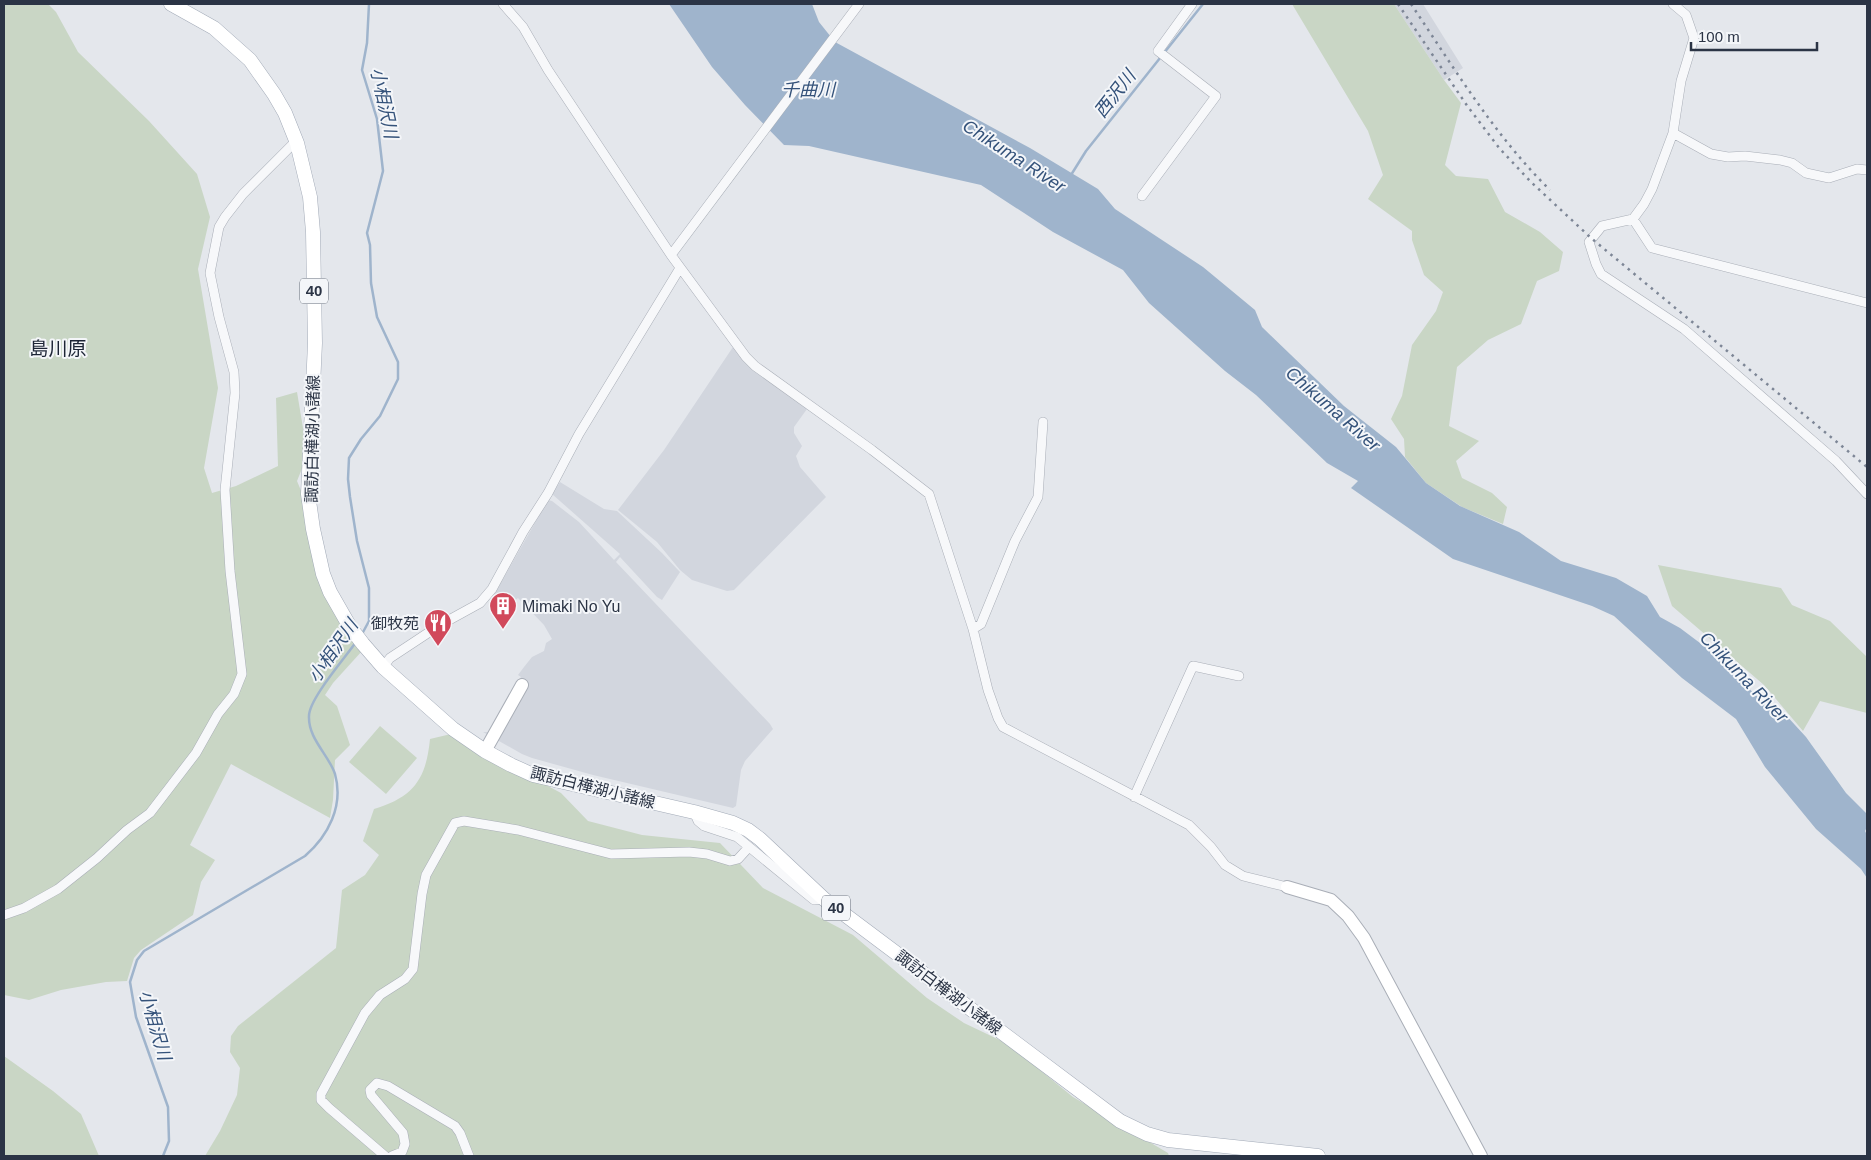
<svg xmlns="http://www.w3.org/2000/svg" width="1871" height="1160" font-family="Arial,'Noto Sans JP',sans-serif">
	<rect width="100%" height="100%" fill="#e4e7ec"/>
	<path fill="#d2d6de" d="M1394 4H1423L1463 68 1444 80Z
		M733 347 746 363 807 409 794 427V433L802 446 796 456 800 467 826 497 734 590 727 591 692 580 680 570 657 542 618 510 664 450Z
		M560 482 604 509 617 511 662 553 680 572 662 600 657 597 620 557 616 562 770 724 773 729 745 761 741 770 736 806 733 808 593 775 532 758 522 754 483 732H489L521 677 518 675 524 667 532 657 544 651 546 643 552 639 544 625 518 598 511 603 502 592 494 595 548 500 552 501 579 522 614 560 620 554 552 494Z"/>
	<path fill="#c9d6c5" d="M4 4H48L56 12 78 52 149 121 197 174 210 217 198 269 218 388 204 468 212 493 236 486 278 466 276 398 297 392 303 428V466L297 481 304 498 308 529 362 651 333 683 325 695 337 706 350 745 335 760 333 800 330 818 231 764 190 845 215 860 201 882 193 915 141 950 134 958 127 981 106 982 61 990 29 1000 4 995Z
		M1292 4H1394L1444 80 1461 103 1445 165 1456 176 1488 179 1505 212 1540 232 1563 252 1559 271 1537 281 1521 324 1488 340 1457 367 1449 426 1479 441 1456 461 1462 478 1492 493 1507 507 1503 524 1462 507 1426 483 1405 457 1404 439 1391 419 1402 396 1412 345 1436 311 1443 292 1424 275 1412 240V231L1368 199 1383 175 1368 131Z
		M1658 565 1781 588 1792 605 1830 621 1867 657V713L1820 701 1803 731 1764 685 1672 606Z
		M380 726 417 758 386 794 349 762Z
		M451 734 561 793 588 821 642 835 720 843 763 888 853 935 927 998 964 1023 1008 1044 1073 1097 1168 1153 1169 1156H205L220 1131 237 1095 240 1068 230 1052 231 1036 238 1026 336 948 342 890 365 875 379 855 363 841 374 809C414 797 426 779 430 739Z
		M4 1056 53 1091 81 1114 99 1156H4Z"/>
	<path fill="#9fb4cc" d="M669 4H812L819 22 835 42 1030 148 1098 189 1115 209 1203 267 1255 310 1262 327 1344 406 1396 447 1426 483 1460 506 1519 532 1561 561 1616 578 1647 596 1660 617 1680 628 1704 646 1760 699 1784 713 1806 737 1846 793 1867 814V827L1865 831 1867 835V878L1861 869 1816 829 1765 767 1736 719 1682 678 1614 616 1592 606 1453 559 1351 488 1358 481 1327 463 1256 395 1225 371 1149 303 1123 270 1053 232 981 185 809 146 784 145 745 105 712 67Z"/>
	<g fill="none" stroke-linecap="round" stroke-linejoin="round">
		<path stroke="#9fb4cc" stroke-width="2.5" d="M1071 175 1086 151 1203 4
			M362 634 369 621V588L357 541 350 497 348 479 349 458 361 439 380 416 398 379V362L377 317 371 283 370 245 367 233 383 171 377 119 362 70 367 43 369 4
			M163 1156 169 1141 168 1107 136 1017 130 982 137 960 144 951 305 856C328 836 344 806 335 774 329 755 308 739 309 716 309 699 345 658 356 642"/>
		<defs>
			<path id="street" d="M503 4 523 27 548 70 671 255 746 357 755 366 872 450 929 494 973 629 988 690 998 718 1003 727 1189 825 1211 847 1225 865 1243 876 1287 887
				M1673 4 1686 15 1694 38 1681 81 1673 133 1652 189 1644 204 1633 219 1602 226 1589 242 1596 264 1601 274 1684 329 1836 461 1867 494
				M1673 133 1711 154 1728 157 1745 156 1780 160 1792 163 1806 173 1829 178 1857 169 1867 170
				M1142 196 1216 96 1158 51 1192 4
				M1633 219 1652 248 1867 303
				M671 255 859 4
				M973 629 981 624 1015 541 1038 497 1043 422
				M383 667 390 658 440 625 480 603 492 589 523 532 548 493 579 434 680 268
				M1134 797 1193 666 1239 676
				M694 812 698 821 704 826 737 837 814 900 824 899
				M4 915 24 908 58 889 97 858 127 830 150 813 196 753 218 714 234 694 242 674 230 571 225 490 235 393 234 372 219 317 210 273 219 227 225 217 243 194 293 144 297 143
				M385 1156 329 1108 321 1100V1094L365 1013 380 995 405 979 413 969 422 894 426 875 455 823 464 821 518 830 611 854 689 852 707 854 730 861 738 859 749 847
				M392 1156 402 1152 405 1144 403 1133 371 1095 370 1090 377 1083 388 1086 455 1126 460 1133 469 1156"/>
			<path id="secondary" d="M485 751 522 685
				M1287 887 1331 900 1348 916 1364 938 1481 1156"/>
			<path id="primary" d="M171 4 214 28 250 60 274 94 285 113 297 143 310 197 313 232 315 343 308 494 313 529 323 574 330 592 350 627 363 644 383 667 453 729 485 751 511 765 533 775 694 812 733 823 748 830 760 839 824 899 1120 1121 1147 1134 1168 1140 1318 1156"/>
		</defs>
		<use href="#street" stroke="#a9aeb7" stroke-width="10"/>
		<use href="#secondary" stroke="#a9aeb7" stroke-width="14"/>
		<use href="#primary" stroke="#a3abb8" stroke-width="15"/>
		<use href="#street" stroke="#f7f8fa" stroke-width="9"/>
		<use href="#secondary" stroke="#fff" stroke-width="12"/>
		<use href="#primary" stroke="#fff" stroke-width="14"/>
		<path stroke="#7d8696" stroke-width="2.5" stroke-dasharray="2.5 5" stroke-linecap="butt" d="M1398 4 1468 107 1500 149 1531 182 1591 238 1867 467
			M1411 4C1454 68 1495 136 1550 190"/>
	</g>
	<defs>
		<symbol id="building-pin" viewBox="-11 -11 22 30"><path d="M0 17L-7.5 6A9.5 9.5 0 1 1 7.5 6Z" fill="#d1495b" stroke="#f4f6f9"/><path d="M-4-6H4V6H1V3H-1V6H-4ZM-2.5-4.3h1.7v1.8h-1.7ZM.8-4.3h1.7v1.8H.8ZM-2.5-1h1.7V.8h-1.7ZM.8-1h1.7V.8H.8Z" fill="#fff"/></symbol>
		<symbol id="restaurant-pin" viewBox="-11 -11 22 30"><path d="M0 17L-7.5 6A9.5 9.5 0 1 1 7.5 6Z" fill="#d1495b" stroke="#f4f6f9"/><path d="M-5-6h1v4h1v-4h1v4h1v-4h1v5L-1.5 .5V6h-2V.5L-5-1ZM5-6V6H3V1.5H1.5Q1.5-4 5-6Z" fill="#fff"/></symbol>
	</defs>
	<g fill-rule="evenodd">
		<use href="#building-pin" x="487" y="590" width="32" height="43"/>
		<use href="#restaurant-pin" x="422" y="607" width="32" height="43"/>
	</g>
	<g text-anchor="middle" stroke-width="4" stroke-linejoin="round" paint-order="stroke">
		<g fill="#f4f6f9" stroke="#676e7b" stroke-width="1">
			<rect x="300" y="278.5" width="28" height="25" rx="4"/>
			<rect x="822" y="895.5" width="28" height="25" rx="4"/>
		</g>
		<g font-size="15" font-weight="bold" fill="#2b3445">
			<text x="314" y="296">40</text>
			<text x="836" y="913">40</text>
		</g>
		<g font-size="16" fill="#2b3445" stroke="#f4f6f9">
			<text transform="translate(312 439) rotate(-89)" y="6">諏訪白樺湖小諸線</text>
			<text transform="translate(593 787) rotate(14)" y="6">諏訪白樺湖小諸線</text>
			<text transform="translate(949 992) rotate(37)" y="6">諏訪白樺湖小諸線</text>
		</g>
		<g font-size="16" fill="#2b3445" stroke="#f4f6f9" text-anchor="start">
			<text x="522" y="612">Mimaki No Yu</text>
			<text x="419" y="629" text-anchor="end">御牧苑</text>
		</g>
		<g font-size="18" font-style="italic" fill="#34527a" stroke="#f4f6f9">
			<text x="808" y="96">千曲川</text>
			<text transform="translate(1115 94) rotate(-52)" y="6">西沢川</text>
			<text transform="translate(384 103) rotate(78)" y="6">小相沢川</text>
			<text transform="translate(1014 156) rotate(33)" y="6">Chikuma River</text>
			<text transform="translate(1333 409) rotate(41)" y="6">Chikuma River</text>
			<text transform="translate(333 651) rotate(-55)" y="6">小相沢川</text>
			<text transform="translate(1744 677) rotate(46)" y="6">Chikuma River</text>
			<text transform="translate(155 1025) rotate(74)" y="6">小相沢川</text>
		</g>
		<g font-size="19" fill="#1d2536" stroke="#f4f6f9">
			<text x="58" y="355">島川原</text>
		</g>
	</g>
	<rect width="1871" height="1160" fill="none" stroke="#2b3445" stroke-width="10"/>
	<path d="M1691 42v8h126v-8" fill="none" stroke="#2b3445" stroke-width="2.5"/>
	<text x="1698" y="42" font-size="15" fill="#2b3445" stroke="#f4f6f9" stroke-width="4" paint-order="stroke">100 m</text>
</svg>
